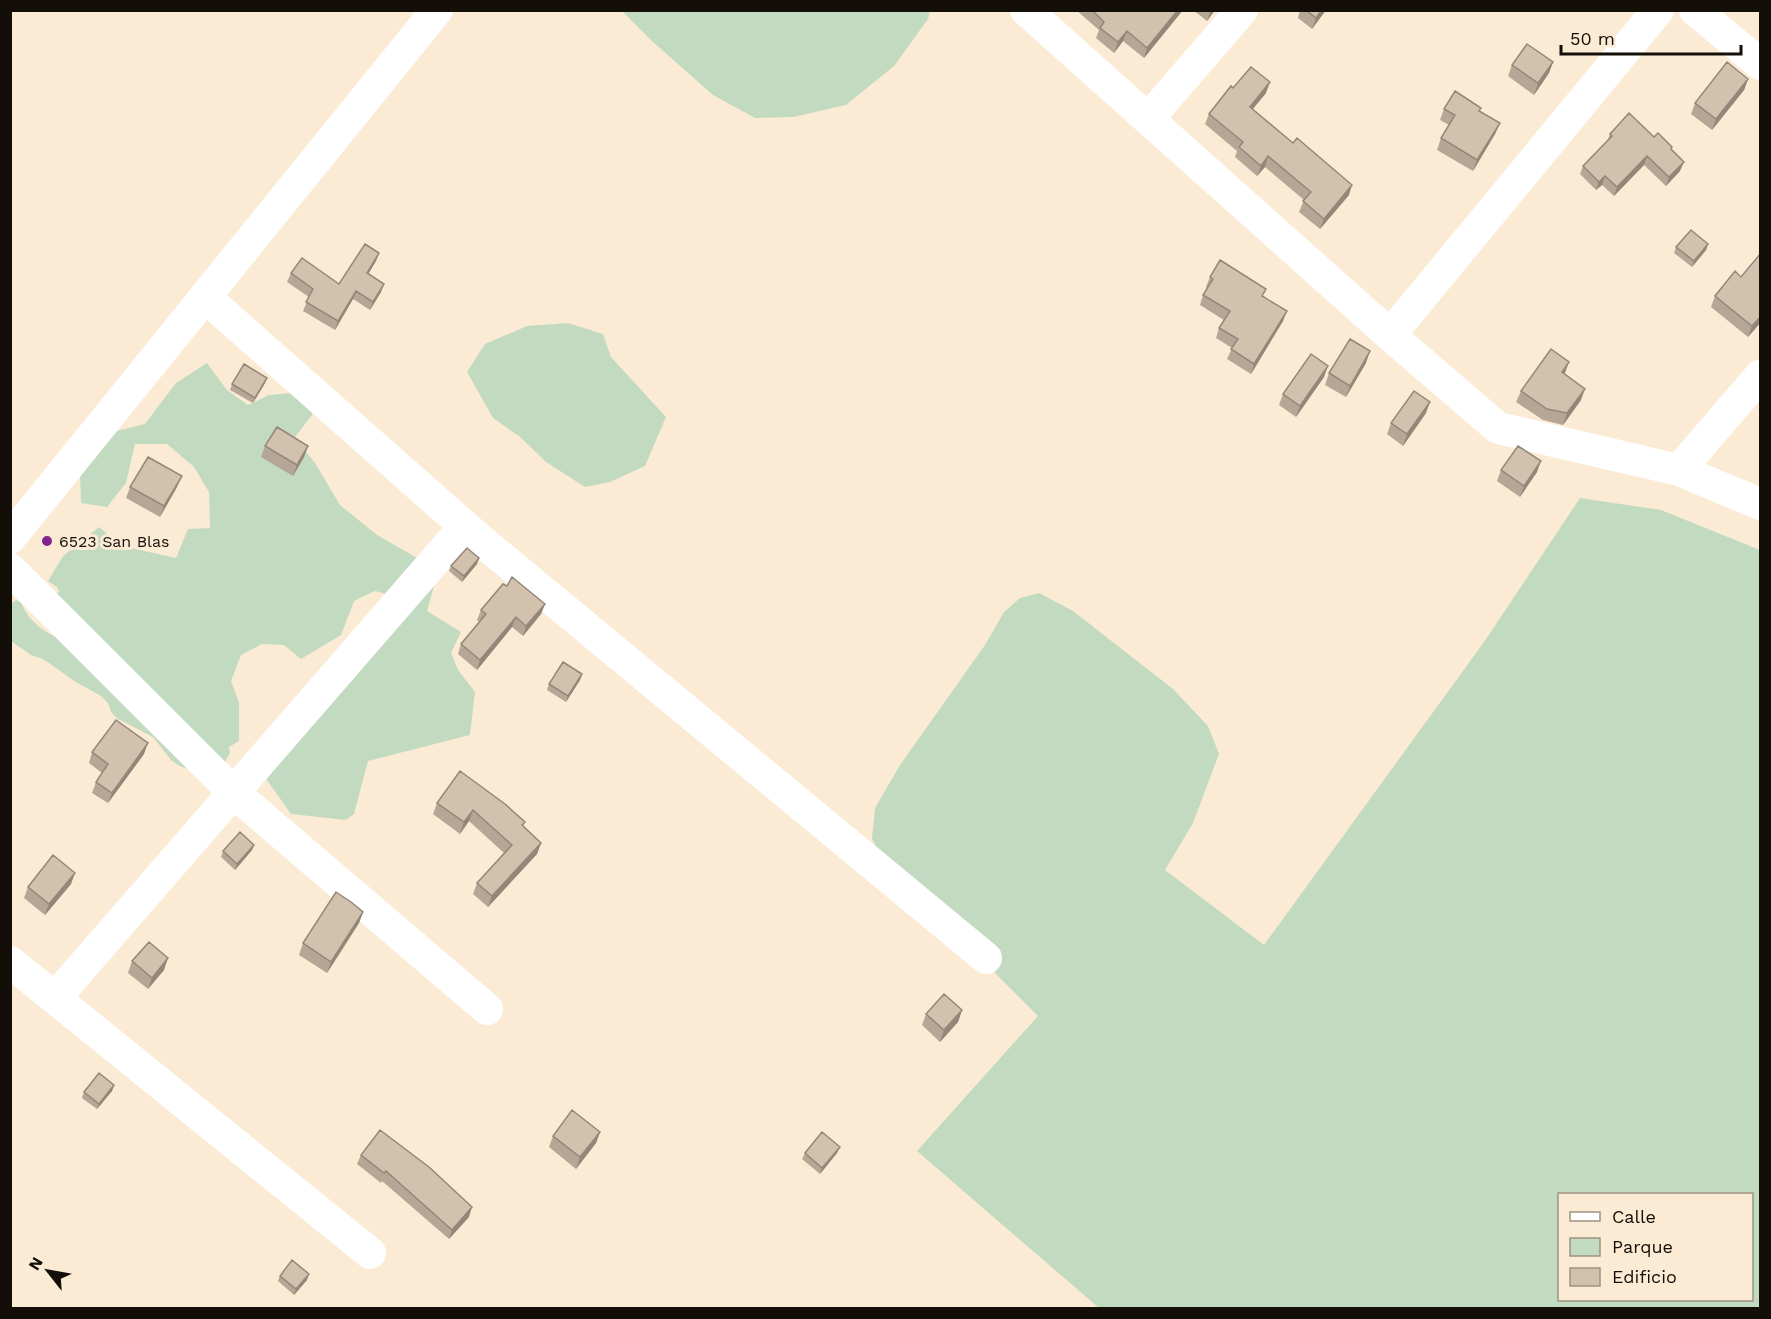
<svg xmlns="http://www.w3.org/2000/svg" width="1771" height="1319" font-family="'Work Sans',sans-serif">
	<rect width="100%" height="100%" fill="#fbebd5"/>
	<path fill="#c2dbc0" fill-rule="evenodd" d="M622 11H930L928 19 894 66 846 105 793 117 755 118 713 95 654 43Z
		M568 323 603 334 611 357 666 417 645 466 610 482 585 487 546 462 519 436 493 418 467 372 485 344 527 326Z
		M207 363 227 390 248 405 269 395 315 391 312 415 295 437 315 463 340 505 377 535 419 559 434 586 427 611 461 632 451 653 458 670 475 692 470 735 368 761 354 814 346 820 291 814 257 766 395 596 375 591 354 601 341 635 301 659 284 645 262 644 241 655 231 681 239 703V741L229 747 230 753 225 762 198 773 180 766 172 761 153 737 118 719 111 712 108 703 101 696 74 681 49 663 40 658 31 655 11 641V604L16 600 21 602C29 624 50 637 72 642L55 596 59 591 57 587 48 581 63 556 99 527 122 546 176 558 188 529 210 528 209 492 194 467 167 444H135L126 483 107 507 81 503 80 474 105 434 145 424 176 383Z
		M1580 498 1661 510 1760 550V1308H1099L917 1151 1038 1016 884 862 872 839 875 808 900 765 985 645 1004 612 1020 598 1039 593 1073 611 1173 689 1208 726 1219 754 1193 823 1165 870 1264 945 1484 642ZM1560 1194H1752V1300H1560Z"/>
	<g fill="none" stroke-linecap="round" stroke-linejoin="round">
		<path stroke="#fff" stroke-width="32" d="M1026 10 1390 335 1498 428 1679 470 1760 504
			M1695 10 1760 64
			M1148 119 1242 10
			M205 297 478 538 986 958
			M1390 335 1658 10
			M1679 470 1760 376
			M10 538 437 10
			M10 569 233 792 487 1009
			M10 962 370 1253
			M55 998 465 526"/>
	</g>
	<path fill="#b5a695" d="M1076 10H1183L1144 58 1123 41 1114 53 1096 38 1099 30Z
		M1193 10H1215L1207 21Z
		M1300 10H1326L1312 29 1298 18Z
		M1553 62 1549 73 1534 95 1508 76 1512 65Z
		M1748 79 1744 90 1712 130 1691 114 1695 103Z
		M1233 88 1266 93 1253 109 1349 195 1320 229 1299 212 1304 200 1265 167 1257 176 1235 157 1237 151 1205 124 1209 114Z
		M1444 109 1480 111 1500 123 1495 134 1473 171 1437 150 1441 138 1449 125 1440 120Z
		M1610 134 1654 137 1672 147 1671 150 1680 171 1666 186 1644 165 1614 196 1602 185 1596 190 1580 174 1583 166 1607 142Z
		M1708 244 1706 250 1692 267 1674 253 1676 247Z
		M379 253 376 261 368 274 381 292 370 310 353 299 335 330 303 311 309 297 287 282 291 273 339 284Z
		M1761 253V322L1748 337 1711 307 1715 296 1741 277Z
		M1210 277 1264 296 1283 321 1251 374 1227 359 1232 348 1216 338 1219 328 1224 320 1200 305 1203 295 1207 288 1206 287Z
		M1366 363 1346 397 1325 385 1329 373Z
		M1564 374 1581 400 1563 425 1543 420 1516 402 1521 391Z
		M1324 377 1296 417 1279 405 1283 394Z
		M265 383 253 403 230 390 232 384Z
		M1426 413 1403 446 1387 434 1391 423Z
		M265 446H308L304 457 293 476 261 457Z
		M1501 470 1537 472 1520 497 1497 481Z
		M130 487H177L160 517 126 498Z
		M477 564 462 582 449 571 451 566Z
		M545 604 541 614 523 636 512 627 477 670 458 654 461 644 480 622 477 620 481 610Z
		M582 674 580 680 566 702 547 690 549 684Z
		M92 752 144 754 108 803 92 793 96 782 102 773 89 763Z
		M460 771 525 822 523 826 541 843 537 854 488 907 473 894 477 883 504 853 469 821 460 834 433 814 437 803Z
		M254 845 252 850 235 870 221 857 223 851Z
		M71 884 45 915 24 898 28 887Z
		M363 912 359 923 327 973 299 955 303 943Z
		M132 961 164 970 148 989 128 973Z
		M962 1010 958 1022 940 1042 922 1025 926 1014Z
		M114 1085 112 1091 97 1109 82 1098 84 1092Z
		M600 1132 596 1143 576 1169 549 1147 553 1136Z
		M805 1153H837L820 1174 802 1159Z
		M361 1155 469 1217 449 1239 382 1181 381 1183 357 1164Z
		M280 1276 307 1280 294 1295 278 1281Z"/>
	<path fill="#938779" d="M1178 10H1183L1144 58 1147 48Z
		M1211 10H1215L1207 21Z
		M1322 10H1326L1312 29 1316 18Z
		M1127 31 1123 41 1114 53 1118 42Z
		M1553 62 1549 73 1534 95 1538 83Z
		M1748 79 1744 90 1712 130 1716 119Z
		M1270 82 1266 93 1246 117 1250 107Z
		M1500 123 1495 134 1473 171 1477 160Z
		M1268 156 1265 167 1257 176 1261 166Z
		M1647 156 1644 165 1614 196 1617 187Z
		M1684 162 1680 171 1666 186 1669 177Z
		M1605 176 1602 185 1596 190 1599 182Z
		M1352 185 1349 195 1320 229 1324 219Z
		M1708 244 1706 250 1692 267 1694 261Z
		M379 253 376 261 364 281 367 273Z
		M384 284 381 292 370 310 373 302Z
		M356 291 353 299 335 330 338 321Z
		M1287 311 1283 321 1251 374 1254 364Z
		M1761 316V322L1748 337 1752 326Z
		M1370 351 1366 363 1346 397 1350 386Z
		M1569 362 1565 373 1557 383 1562 372Z
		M1328 366 1324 377 1296 417 1300 406Z
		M267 378 265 383 253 403 255 398Z
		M1585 389 1581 400 1563 425 1567 413Z
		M1430 402 1426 413 1403 446 1407 434Z
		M308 446 304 457 293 476 297 465Z
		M1541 461 1537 472 1520 497 1524 486Z
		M182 476 177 487 160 517 164 506Z
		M479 558 477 564 462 582 464 576Z
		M545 604 541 614 523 636 526 626Z
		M516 617 512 627 477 670 480 660Z
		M582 674 580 680 566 702 568 696Z
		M148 743 144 754 108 803 112 793Z
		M473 810 469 821 460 834 464 822Z
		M541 843 537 854 488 907 492 896Z
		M254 845 252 850 235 870 237 864Z
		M75 873 71 884 45 915 49 904Z
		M363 912 359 923 327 973 331 962Z
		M168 958 164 970 148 989 152 978Z
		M962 1010 958 1022 940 1042 944 1030Z
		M114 1085 112 1091 97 1109 99 1104Z
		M600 1132 596 1143 576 1169 580 1157Z
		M840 1147 837 1153 820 1174 822 1168Z
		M472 1207 469 1217 449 1239 452 1230Z
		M309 1274 307 1280 294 1295 296 1289Z"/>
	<path fill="#d2c1ad" stroke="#938779" stroke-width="1.5" d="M1092 10H1178L1147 48 1127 31 1118 42 1100 28 1104 22Z
		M1306 10H1322L1316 18Z
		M1527 44 1553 62 1538 83 1512 65Z
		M1727 62 1748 79 1716 119 1695 103Z
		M1251 67 1270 82 1250 107 1293 143 1297 138 1352 185 1324 219 1303 201 1311 192 1268 156 1261 166 1239 147 1243 142 1209 114 1231 86 1233 88Z
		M1455 91 1481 108 1479 111 1500 123 1477 160 1441 138 1455 115 1444 109Z
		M1629 113 1654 137 1658 133 1672 147 1671 149 1684 162 1669 177 1647 156 1617 187 1605 176 1599 182 1583 166 1612 136 1610 134Z
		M1691 230 1708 244 1694 261 1676 247Z
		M365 244 379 253 367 273 384 284 373 302 356 291 338 321 306 302 313 289 291 273 302 258 339 284Z
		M1761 253V316L1752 326 1715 296 1735 271 1741 277Z
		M1220 260 1266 289 1262 296 1287 311 1254 364 1231 349 1238 339 1219 328 1230 311 1203 295 1213 279 1210 277Z
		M1350 339 1370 351 1350 386 1329 373Z
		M1551 349 1569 362 1562 372 1585 389 1567 413 1547 409 1521 391Z
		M1311 354 1328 366 1300 406 1283 394Z
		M244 364 267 378 255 398 232 384Z
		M1414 391 1430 402 1407 434 1391 423Z
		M277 427 308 446 297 465 265 446Z
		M1518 446 1541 461 1524 486 1501 470Z
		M148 457 182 476 164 506 130 487Z
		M467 548 479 558 464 576 451 566Z
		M512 577 545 604 526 626 516 617 480 660 461 644 486 614 481 610 503 584 507 586Z
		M563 662 582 674 568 696 549 684Z
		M116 720 148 743 112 793 96 782 108 764 92 752Z
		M460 771 505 804 525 822 522 825 541 843 492 896 477 883 512 845 473 810 464 822 437 803Z
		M240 832 254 845 237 864 223 851Z
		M53 855 75 873 49 904 28 887Z
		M336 892 351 902 363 912 331 962 303 943Z
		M149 942 168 958 152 978 132 961Z
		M944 994 962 1010 944 1030 926 1014Z
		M99 1073 114 1085 99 1104 84 1092Z
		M572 1110 600 1132 580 1157 553 1136Z
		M380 1130 429 1167 472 1207 452 1230 386 1171 384 1173 361 1155Z
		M822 1132 840 1147 822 1168 805 1153Z
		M292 1260 309 1274 296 1289 280 1276Z"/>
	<circle fill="#82238e" stroke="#fbebd5" stroke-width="2" cx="47" cy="541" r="6"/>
	<g text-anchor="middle" stroke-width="6" stroke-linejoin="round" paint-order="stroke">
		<g font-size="16" fill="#130e07" stroke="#fbebd5" text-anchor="start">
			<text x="59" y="547">6523 San Blas</text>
		</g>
	</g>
	<rect width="1771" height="1319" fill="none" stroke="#130e07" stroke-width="24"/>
	<rect x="1558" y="1193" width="195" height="108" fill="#fbebd5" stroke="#9e9383" stroke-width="1.5"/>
	<rect x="1570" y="1212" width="30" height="9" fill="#ffffff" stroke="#9e9383" stroke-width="1.5"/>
	<text x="1612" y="1223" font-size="18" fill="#130e07">Calle</text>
	<rect x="1570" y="1238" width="30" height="18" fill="#c2dbc0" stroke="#9e9383" stroke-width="1.5"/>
	<text x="1612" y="1253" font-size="18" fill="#130e07">Parque</text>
	<rect x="1570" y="1268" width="30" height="18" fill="#d2c1ad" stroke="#9e9383" stroke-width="1.5"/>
	<text x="1612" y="1283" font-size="18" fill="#130e07">Edificio</text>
	<g transform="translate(48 1271) rotate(301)" stroke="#fbebd5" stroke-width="4.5" paint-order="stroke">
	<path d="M0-4.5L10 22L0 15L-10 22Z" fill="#130e07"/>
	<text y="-9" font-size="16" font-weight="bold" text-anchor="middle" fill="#130e07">N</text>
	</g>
	<path d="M1561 45v9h180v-9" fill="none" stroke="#130e07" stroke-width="3"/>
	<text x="1570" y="45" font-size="18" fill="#130e07" stroke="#fbebd5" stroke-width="4.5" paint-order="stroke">50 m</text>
</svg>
